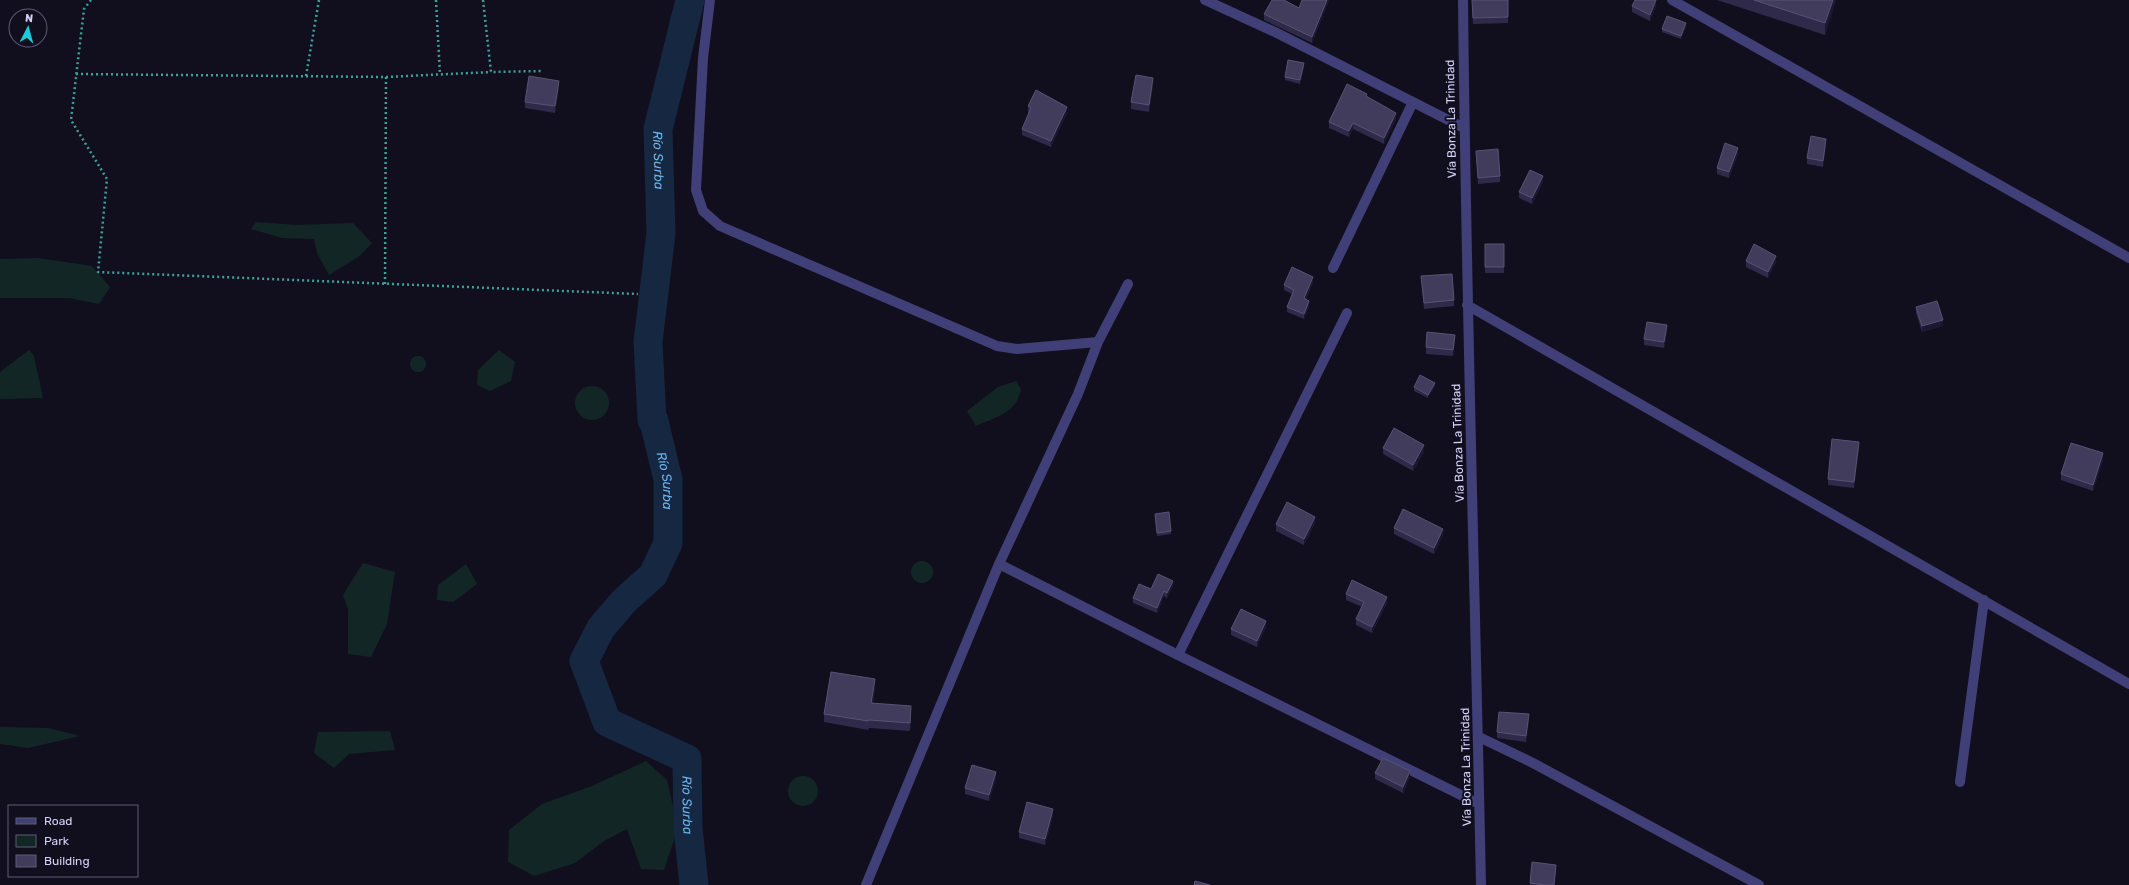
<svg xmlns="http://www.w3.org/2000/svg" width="2129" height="885" font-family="Rubik,sans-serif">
	<rect width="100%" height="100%" fill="#110f1d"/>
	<path fill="#122725" d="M256 222 297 225 353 223 372 243 358 257 329 275 317 253 314 239 282 238 251 229Z
		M38 258 92 266 110 287 99 304 69 298H0V259Z
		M29 350 34 356 43 398 0 399V372Z
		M499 350 515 362 511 381 490 391 477 385 478 370Z
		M410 364a8 8 0 1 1 16 0a8 8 0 1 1-16 0Z
		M1016 381 1021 389C1016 414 997 416 976 426L967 411 998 387Z
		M575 403a17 17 0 1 1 34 0a17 17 0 1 1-34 0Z
		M911 572a11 11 0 1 1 22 0a11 11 0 1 1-22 0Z
		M363 563 395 572 387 624 371 657 348 654V609L343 595Z
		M466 564 477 584 453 602 437 600 438 585Z
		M0 727 48 728 80 736 28 748 0 744Z
		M390 731 395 750 349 754 334 768 314 753 318 732Z
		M646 761 667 780 673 807 675 837 664 870 641 869 627 829 604 841 575 863 534 876 508 862 509 830 542 804 592 786Z
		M788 791a15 15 0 1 1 30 0a15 15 0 1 1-30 0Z"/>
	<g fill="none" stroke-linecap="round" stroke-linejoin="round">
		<path stroke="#152741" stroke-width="29" id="s1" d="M690 0 658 129 661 233 648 342 652 420 654 421 668 480V543L653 575 624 601 601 628 584 661 607 722 687 759 688 828 694 885"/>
		<path stroke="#3ca29a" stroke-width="2.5" stroke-dasharray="2 3" stroke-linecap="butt" d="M91 0 84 9 71 120 107 179 98 272 638 294
			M436 0 440 75
			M483 0 491 72 543 71
			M76 74 386 77 491 72
			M306 76 319 0
			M385 284 386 77"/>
		<path stroke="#403f77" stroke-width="10" d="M710 0 703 58 696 190 703 211 720 226 997 346 1017 349 1098 342
			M1205 0 1275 32 1464 128
			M1463 0C1466 295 1475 590 1481 885
			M1672 0 2129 258
			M1333 268 1413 102
			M1467 305 2129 684
			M999 564 1178 655 1479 804
			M1178 655 1347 313
			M1479 737 1533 763 1759 885
			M1960 782 1984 600
			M866 885 999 564 1078 394 1098 342 1128 284"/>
	</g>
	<path fill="#2f2a49" d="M1329 0 1312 43 1264 20V14L1299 8Z
		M1472 0H1508V23L1473 24Z
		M1717 0H1836L1825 35Z
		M1632 6H1656L1650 21 1632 12Z
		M1686 26 1681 39 1662 32V29Z
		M1304 66 1300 84 1285 80V77Z
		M1153 84 1149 112 1131 109V102Z
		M559 87 555 113 525 108V102Z
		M1367 97 1396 119 1384 144 1353 129 1349 137 1329 128V122Z
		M1028 106 1067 113 1051 147 1022 135V129L1029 113H1028Z
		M1826 145 1823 167 1807 164V158Z
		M1476 151 1500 176V182L1478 184Z
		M1738 154 1729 178 1717 174V168Z
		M1543 182 1532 204 1519 198V192Z
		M1485 244H1504V273H1485Z
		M1746 261 1776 262 1768 278 1746 267Z
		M1421 276 1454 300V306L1424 309Z
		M1313 282 1306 299 1309 306 1304 319 1287 312V307L1292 294 1284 290V285Z
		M1916 307 1943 326 1922 332 1916 313Z
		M1667 331 1664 348 1644 345V339Z
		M1455 341 1453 356 1426 354V347Z
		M1435 386 1428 398 1414 391V387Z
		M1383 448 1424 452 1413 471 1383 454Z
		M1859 448 1854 488 1828 485V479Z
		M2103 460 2093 491 2061 480V474Z
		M1155 514 1171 531V534L1157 536Z
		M1315 523 1304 545 1276 531V524Z
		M1394 528 1443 535 1434 554 1394 534Z
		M1173 586 1167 598 1164 596 1157 613 1133 603V598L1151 589Z
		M1346 594 1387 603 1372 633 1356 625V619L1362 607 1346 600Z
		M1266 627 1257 647 1231 635V629Z
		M875 688 873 703 911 714 910 731 869 728 868 730 824 722V714Z
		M1529 720 1526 742 1497 738V732Z
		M1375 773 1410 777 1403 793 1375 779Z
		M996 778 989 801 965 794V788Z
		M1053 816 1045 845 1019 838V832Z
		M1532 862 1556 871 1554 885H1530Z"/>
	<path fill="#1c1730" d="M1327 0H1329L1312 43V37Z
		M1656 0V6L1650 21V15Z
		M1833 0H1836L1825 35V23Z
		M1686 23V26L1681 39V36Z
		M1304 63V66L1300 84V80Z
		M1153 78V84L1149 112V105Z
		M559 81V87L555 113V106Z
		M1067 107V113L1051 147V141Z
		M1396 113V119L1384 144V138Z
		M1353 123V129L1349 137V131Z
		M1826 139V145L1823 167V161Z
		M1738 148V154L1729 178V172Z
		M1543 176V182L1532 204V198Z
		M1776 256V262L1768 278V272Z
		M1313 277V282L1304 303V298Z
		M1309 301V306L1304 319V314Z
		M1943 320V326L1922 332V326Z
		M1667 325V331L1664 348V342Z
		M1455 335V341L1453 356V350Z
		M1435 383V386L1428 398V395Z
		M1859 442V448L1854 488V482Z
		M1424 445V452L1413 471V465Z
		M2103 453V460L2093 491V485Z
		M1315 517V523L1304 545V539Z
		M1443 529V535L1434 554V548Z
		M1173 581V586L1167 598V593Z
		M1164 591V596L1157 613V608Z
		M1387 597V603L1372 633V627Z
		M1266 621V627L1257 647V641Z
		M875 679V688L871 711V703Z
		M911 706V714L910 731V723Z
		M1529 714V720L1526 742V736Z
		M1410 771V777L1403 793V787Z
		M996 772V778L989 801V795Z
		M1053 809V816L1045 845V839Z"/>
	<path fill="#413c5c" stroke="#585375" d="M1272 0H1284L1299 8 1302 0H1327L1312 37 1264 14Z
		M1472 0H1508V17L1473 18Z
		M1635 0H1656L1650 15 1632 6Z
		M1754 0H1833L1825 23Z
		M1667 16 1686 23 1681 36 1662 29Z
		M1288 60 1304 63 1300 80 1285 77Z
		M1136 75 1153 78 1149 105 1131 102Z
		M529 76 559 81 555 106 525 102Z
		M1347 84 1367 94 1366 96 1396 113 1384 138 1353 123 1349 131 1329 122Z
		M1036 90 1067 107 1051 141 1022 129 1031 108 1028 106Z
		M1811 136 1826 139 1823 161 1807 158Z
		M1725 143 1738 148 1729 172 1717 168Z
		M1498 149 1500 176 1478 178 1476 151Z
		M1530 170 1543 176 1532 198 1519 192Z
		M1485 244H1504V267H1485Z
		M1754 244 1776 256 1768 272 1746 261Z
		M1292 267 1313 277 1304 298 1309 301 1304 314 1287 307 1294 290 1284 285Z
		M1452 274 1454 300 1424 303 1421 276Z
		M1937 301 1943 320 1922 326 1916 307Z
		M1647 322 1667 325 1664 342 1644 339Z
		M1427 332 1455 335 1453 350 1426 347Z
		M1420 375 1435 383 1428 395 1414 387Z
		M1394 428 1424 445 1413 465 1383 448Z
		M1832 439 1859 442 1854 482 1828 479Z
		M2071 443 2103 453 2093 485 2061 474Z
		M1287 502 1315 517 1304 539 1276 524Z
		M1403 509 1443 529 1434 548 1394 528Z
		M1169 512 1171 531 1157 533 1155 514Z
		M1158 574 1173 581 1167 593 1164 591 1157 608 1133 598 1139 584 1151 589Z
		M1352 580 1387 597 1372 627 1356 619 1364 602 1346 594Z
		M1241 609 1266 621 1257 641 1231 629Z
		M831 672 875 679 871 703 911 706 910 723 869 720 868 721 824 714Z
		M1499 712 1529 714 1526 736 1497 732Z
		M1383 758 1410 771 1403 787 1375 773Z
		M972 765 996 772 989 795 965 788Z
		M1027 802 1053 809 1045 839 1019 832Z
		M1532 862 1556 865 1554 885H1544L1530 883Z
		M1195 881 1210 885H1194Z"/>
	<g text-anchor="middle" stroke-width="4" stroke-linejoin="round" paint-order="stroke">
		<g font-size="12" fill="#d5d1f9" stroke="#110f1d">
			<text transform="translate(1451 119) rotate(-91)" y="4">Vía Bonza La Trinidad</text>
			<text transform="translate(1458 443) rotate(-92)" y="4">Vía Bonza La Trinidad</text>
			<text transform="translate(1466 767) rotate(-91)" y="4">Vía Bonza La Trinidad</text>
		</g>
		<g font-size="13" font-style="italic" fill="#6cb4ec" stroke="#110f1d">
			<text dy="5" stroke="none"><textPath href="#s1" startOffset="164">Río Surba</textPath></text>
			<text dy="5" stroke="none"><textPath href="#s1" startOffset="488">Río Surba</textPath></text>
			<text dy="5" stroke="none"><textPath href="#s1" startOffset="897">Río Surba</textPath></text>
		</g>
	</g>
	<rect x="8" y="805" width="130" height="72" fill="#110f1d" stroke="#5f5d75"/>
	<rect x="16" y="818" width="20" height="6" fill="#403f77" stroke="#5f5d75"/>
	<text x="44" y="825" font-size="12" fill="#d5d1f9">Road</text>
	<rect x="16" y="835" width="20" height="12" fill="#122725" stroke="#5f5d75"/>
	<text x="44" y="845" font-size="12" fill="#d5d1f9">Park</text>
	<rect x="16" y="855" width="20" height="12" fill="#413c5c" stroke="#5f5d75"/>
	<text x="44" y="865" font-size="12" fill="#d5d1f9">Building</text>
	<g transform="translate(28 28) rotate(6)"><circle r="19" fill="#110f1d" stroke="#5f5d75"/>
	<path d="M0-3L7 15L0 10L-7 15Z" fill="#1ccbda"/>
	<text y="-6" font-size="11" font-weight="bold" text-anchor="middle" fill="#d5d1f9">N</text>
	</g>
</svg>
